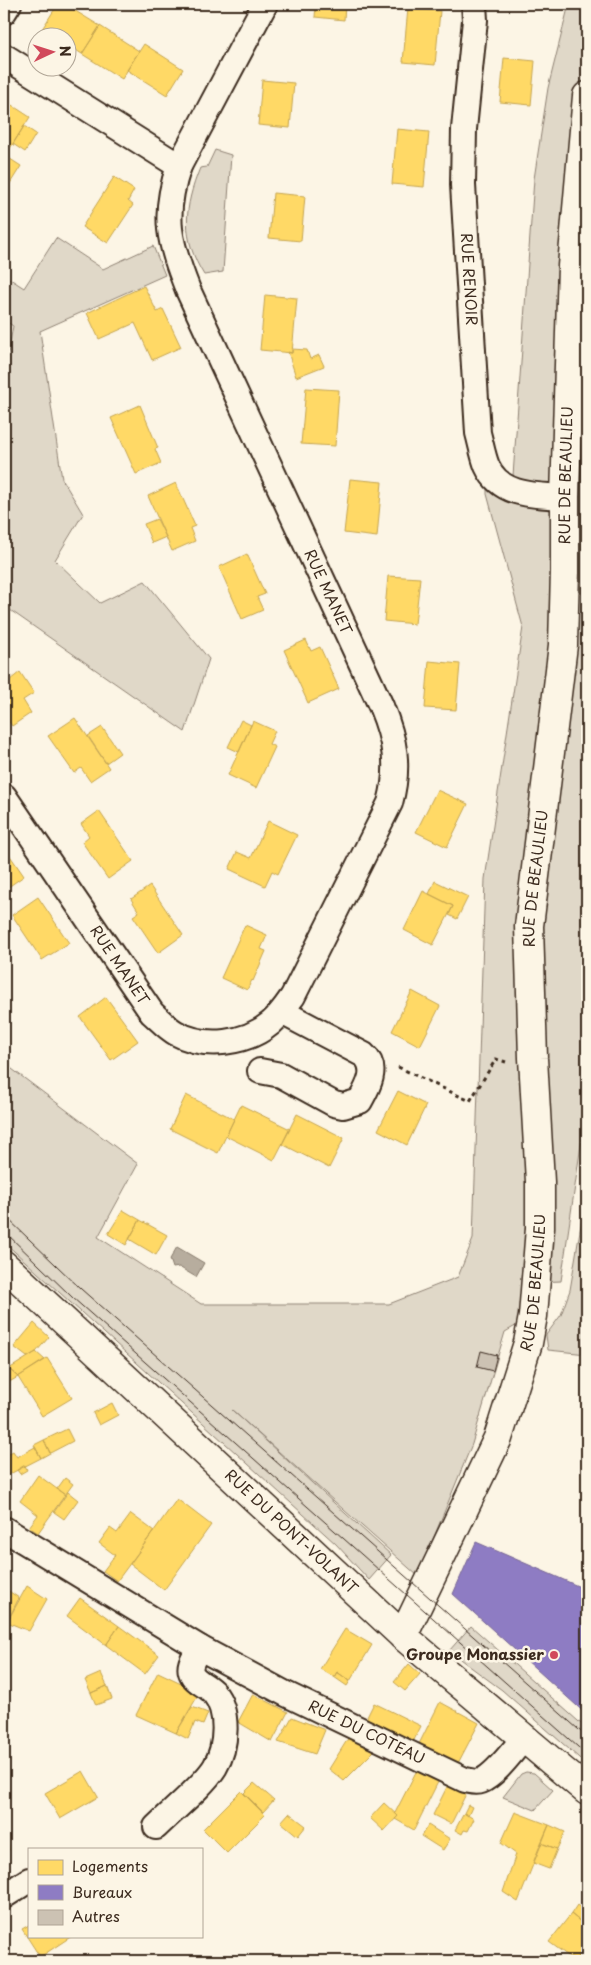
<svg xmlns="http://www.w3.org/2000/svg" width="591" height="1965" font-family="'Playpen Sans',sans-serif">
	<rect width="100%" height="100%" fill="#fcf5e5"/>
	<filter id="ink" filterUnits="userSpaceOnUse"><feTurbulence type="fractalNoise" baseFrequency=".02" numOctaves="2"/><feDisplacementMap in="SourceGraphic" scale="10" xChannelSelector="R" yChannelSelector="G"/><feConvolveMatrix kernelMatrix="1 2 1 2 8 2 1 2 1" color-interpolation-filters="sRGB"/></filter>
	<g filter="url(#ink)">
		<path fill="#e0d8c8" stroke="#8e8173" d="M569 4H587V1088L582 1138 561 1281 537 1282 533 1316 505 1332 472 1444 418 1576 232 1410 391 1555 369 1580 336 1544 4 1242V1063L138 1164 98 1237 201 1304H389L458 1277 473 1239 485 879 523 627 487 494V465L512 490 534 179 548 88Z
			M215 150 231 155 223 272 204 275C181 238 184 207 200 168L207 167Z
			M56 238 103 269 153 246 165 275 40 331 62 479 83 514 55 560 100 603 145 581 209 659 185 732 10 610 4 614V376L13 326 4 320V275L24 288Z
			M587 1189V1354L548 1350 546 1335 561 1315 570 1290Z
			M471 1626 587 1729V1765L502 1690 449 1651Z
			M526 1772 534 1773 553 1790 535 1810 503 1797 521 1774Z"/>
		<path fill="#b7ad9e" stroke="#85796b" d="M177 1247 204 1263 196 1277 179 1267 173 1268 171 1262 169 1261Z"/>
		<path fill="#ffd966" stroke="#c4a450" d="M58 4H64L100 26 82 54 68 45V38H56L42 29Z
			M316 4H345L344 20 315 17Z
			M408 8 440 11 435 65 403 62Z
			M100 26 139 51 122 79 82 54Z
			M144 44 183 69 167 95 127 70Z
			M504 58 535 61 531 105 500 102Z
			M262 80 294 83 290 128 258 125Z
			M4 100 30 117 5 156 4 155Z
			M24 126 36 134 25 152 13 144Z
			M397 129 429 132 424 187 392 184Z
			M4 155 21 166 4 193Z
			M114 177 134 190 128 201 133 205 108 243 82 227Z
			M273 193 305 196 301 241 269 238Z
			M144 286 157 312 163 309 181 347 152 360 135 323 99 339 87 313Z
			M265 295 297 298 292 353 260 350Z
			M292 349 307 350 310 359 319 355 324 366 296 377 288 352 292 353Z
			M306 388 339 390 335 446 301 444Z
			M140 405 158 448 155 449 161 463 136 474 111 418Z
			M350 479 382 482 377 537 344 533Z
			M176 483 195 526 190 528 195 541 172 551 148 496Z
			M157 519 166 537 152 543 144 524Z
			M247 554 265 594 257 597 263 610 242 619 219 567Z
			M388 576 420 578 415 624 384 621Z
			M306 640 311 651 320 647 339 689 308 703 284 650Z
			M429 661 460 664 456 710 425 708Z
			M4 671 10 680 20 672 34 693 23 700 31 713 12 726 4 715Z
			M75 718 109 768 90 781 81 768 74 773 48 736Z
			M241 720 251 725 239 752 228 747Z
			M253 721 275 731 269 744 275 747 256 788 228 775Z
			M102 727 120 753 106 763 88 736Z
			M437 790 468 804 447 847 416 832Z
			M99 811 133 861 108 879 82 842 89 836 81 824Z
			M268 821 297 835 278 874 272 871 265 886 229 869 237 852 251 858Z
			M4 847 24 876 4 890Z
			M435 881 468 897 457 919 449 915 453 906 429 894Z
			M150 886 183 935 158 953 133 916 139 912 131 899Z
			M423 891 453 906 433 945 404 930Z
			M38 897 69 943 42 960 12 915Z
			M245 925 267 935 261 949 266 951 253 981 252 980 247 990 221 978Z
			M412 991 440 1006 420 1046 392 1031Z
			M106 997 138 1041 111 1060 80 1017Z
			M398 1091 426 1105 407 1145 378 1130Z
			M186 1095 234 1119 218 1153 170 1129Z
			M241 1105 290 1129 274 1160 226 1136Z
			M297 1114 344 1138 329 1168 282 1144Z
			M123 1210 140 1220 126 1245 108 1234Z
			M140 1220 167 1235 156 1255 129 1239Z
			M34 1323 49 1337 36 1352 27 1357 14 1347Z
			M36 1352 45 1360 18 1377 9 1369Z
			M47 1358 72 1398 42 1416 18 1377Z
			M9 1369 18 1377 4 1385V1372Z
			M4 1392 10 1403 4 1407Z
			M112 1403 118 1415 99 1425 93 1413Z
			M67 1429 73 1441 50 1453 44 1440Z
			M44 1440 50 1453 41 1458 34 1445Z
			M35 1447 41 1458 4 1477V1456L13 1451 17 1457Z
			M25 1465 27 1470 20 1474 17 1470Z
			M38 1475 65 1495 38 1533 29 1527 38 1515 20 1501Z
			M65 1478 73 1484 65 1495 57 1489Z
			M68 1492 78 1500 64 1519 54 1512Z
			M177 1499 211 1525 164 1590 130 1564Z
			M131 1514 154 1531 117 1581 103 1571 115 1555 99 1543 110 1528 117 1533Z
			M27 1586 47 1599 29 1631 7 1622Z
			M4 1588 19 1598 7 1622 4 1620Z
			M80 1598 119 1626 106 1645 67 1616Z
			M119 1626 159 1655 145 1674 106 1645Z
			M345 1629 372 1645 350 1681 337 1672 334 1677 320 1669Z
			M409 1664 420 1674 405 1691 394 1682Z
			M158 1672 200 1692 176 1733 136 1715Z
			M337 1672 350 1681 347 1686 334 1677Z
			M101 1673 107 1686 91 1693 85 1680Z
			M107 1686 112 1699 96 1705 91 1693Z
			M253 1694 288 1712 272 1742 238 1722Z
			M440 1702 479 1723 456 1767 417 1748Z
			M374 1703 421 1726 411 1746 364 1723Z
			M192 1707 208 1713 203 1725 195 1722 188 1739 176 1733Z
			M292 1717 325 1730 315 1754 278 1742Z
			M349 1737 375 1750 344 1781 329 1769Z
			M417 1770 439 1780 414 1830 395 1819 398 1816 395 1813Z
			M83 1771 98 1797 60 1819 45 1793Z
			M254 1783 274 1800 263 1812 244 1793Z
			M449 1783 467 1792 451 1824 433 1815Z
			M241 1791 265 1815 227 1853 203 1829Z
			M384 1803 398 1816 384 1831 370 1818Z
			M468 1805 472 1807 468 1816 464 1813Z
			M515 1812 549 1825 518 1902 503 1892 516 1854 501 1843Z
			M289 1813 306 1826 298 1836 281 1822Z
			M464 1813 474 1819 468 1831 464 1830 462 1834 455 1830Z
			M4 1825 9 1850 4 1851Z
			M428 1825 450 1839 443 1850 421 1836Z
			M549 1825 565 1832 557 1849 541 1843Z
			M541 1843 557 1849 549 1869 533 1863Z
			M577 1905 587 1913V1927L571 1914Z
			M571 1914 587 1927V1945L575 1961 549 1942Z
			M29 1925V1936H72L40 1957 22 1929Z
			M587 1945V1961H575Z
			M4 1948 12 1961H4Z"/>
		<path fill="#8e7cc3" stroke="#756392" d="M476 1542 587 1590V1715L453 1594Z"/>
		<path fill="#ccc2b3" stroke="#3b2a1e" d="M481 1351 497 1355 493 1371 477 1367Z"/>
		<g fill="none" stroke-linecap="round" stroke-linejoin="round">
			<defs>
				<g id="street">
					<path id="s1" d="M474 4 475 20 464 129 463 185 478 433C481 444 483 456 487 466 501 497 536 495 565 497"/>
					<path d="M4 12 9 4"/>
					<path d="M4 56 179 166 265 4"/>
					<path id="s2" d="M4 796 152 1013C160 1020 167 1028 176 1033 205 1049 246 1044 271 1023 280 1015 286 1006 293 996L390 803C400 766 395 740 381 706L188 290C169 242 162 216 179 166"/>
					<path d="M260 1071 281 1075 334 1104 343 1106 360 1101C368 1087 379 1068 364 1055L282 1012"/>
					<path id="s3" d="M4 1529 200 1648 286 1694 465 1780C471 1781 476 1783 481 1781 496 1775 514 1749 525 1737"/>
					<path d="M156 1827C172 1811 204 1785 215 1767 227 1747 229 1711 214 1693 208 1686 198 1683 193 1676 186 1666 195 1656 200 1648"/>
					<path d="M4 1896 29 1880"/>
				</g>
				<g id="secondary">
					<path id="s4" d="M4 1265 403 1636 587 1791"/>
					<path id="s5" d="M403 1636 498 1438 528 1343 533 1316 540 1228V1182L533 1058 529 926 563 645 565 571V497L572 266 587 96"/>
				</g>
			</defs>
			<use href="#street" stroke="#3b2a1e" stroke-width="28"/>
			<use href="#secondary" stroke="#3b2a1e" stroke-width="31"/>
			<path stroke="#3b2a1e" stroke-width="3" stroke-dasharray="4 4" stroke-linecap="butt" d="M398 1067 470 1101 496 1059 506 1062"/>
			<use href="#street" stroke="#fcf5e5" stroke-width="24"/>
			<use href="#secondary" stroke="#fcf5e5" stroke-width="28"/>
			<path stroke="#3b2a1e" stroke-width="1" d="M4 1215 81 1289 587 1737
				M4 1231 73 1298 587 1755"/>
		</g>
	</g>
	<circle fill="#d1495b" stroke="#fcf5e5" stroke-width="2" cx="554" cy="1655" r="5"/>
	<g text-anchor="middle" stroke-width="5" stroke-linejoin="round" paint-order="stroke">
		<g font-size="15" fill="#3b2a1e" stroke="#fcf5e5">
			<text dy="5" stroke="none"><textPath href="#s1" startOffset="276">RUE RENOIR</textPath></text>
			<text dy="5" stroke="none"><textPath href="#s5" startOffset="1190">RUE DE BEAULIEU</textPath></text>
			<text transform="translate(328 592) rotate(65)" y="5">RUE MANET</text>
			<text dy="5" stroke="none"><textPath href="#s5" startOffset="785">RUE DE BEAULIEU</textPath></text>
			<text dy="5" stroke="none"><textPath href="#s2" startOffset="205">RUE MANET</textPath></text>
			<text dy="5" stroke="none"><textPath href="#s5" startOffset="380">RUE DE BEAULIEU</textPath></text>
			<text dy="5" stroke="none"><textPath href="#s4" startOffset="392">RUE DU PONT-VOLANT</textPath></text>
			<text dy="5" stroke="none"><textPath href="#s3" startOffset="416">RUE DU COTEAU</textPath></text>
		</g>
		<g font-size="15" font-weight="bold" fill="#3b2a1e" stroke="#fcf5e5" text-anchor="end">
			<text x="544" y="1660">Groupe Monassier</text>
		</g>
	</g>
	<rect width="591" height="1965" fill="none" stroke="#fcf5e5" stroke-width="20"/>
	<rect x="10" y="10" width="571" height="1945" fill="none" stroke="#3b2a1e" stroke-width="2" filter="url(#ink)"/>
	<rect x="28" y="1848" width="175" height="90" fill="#fcf5e5" stroke="#afa495"/>
	<rect x="38" y="1860" width="25" height="15" fill="#ffd966" stroke="#afa495"/>
	<text x="72" y="1872" font-size="15" fill="#3b2a1e">Logements</text>
	<rect x="38" y="1885" width="25" height="15" fill="#8e7cc3" stroke="#afa495"/>
	<text x="72" y="1898" font-size="15" fill="#3b2a1e">Bureaux</text>
	<rect x="38" y="1910" width="25" height="15" fill="#ccc2b3" stroke="#afa495"/>
	<text x="72" y="1922" font-size="15" fill="#3b2a1e">Autres</text>
	<g transform="translate(52 52) rotate(86)"><circle r="24" fill="#fcf5e5" stroke="#afa495"/>
	<path d="M0-4L9 19L0 12L-9 19Z" fill="#d1495b"/>
	<text y="-8" font-size="14" font-weight="bold" text-anchor="middle" fill="#3b2a1e">N</text>
	</g>
</svg>
